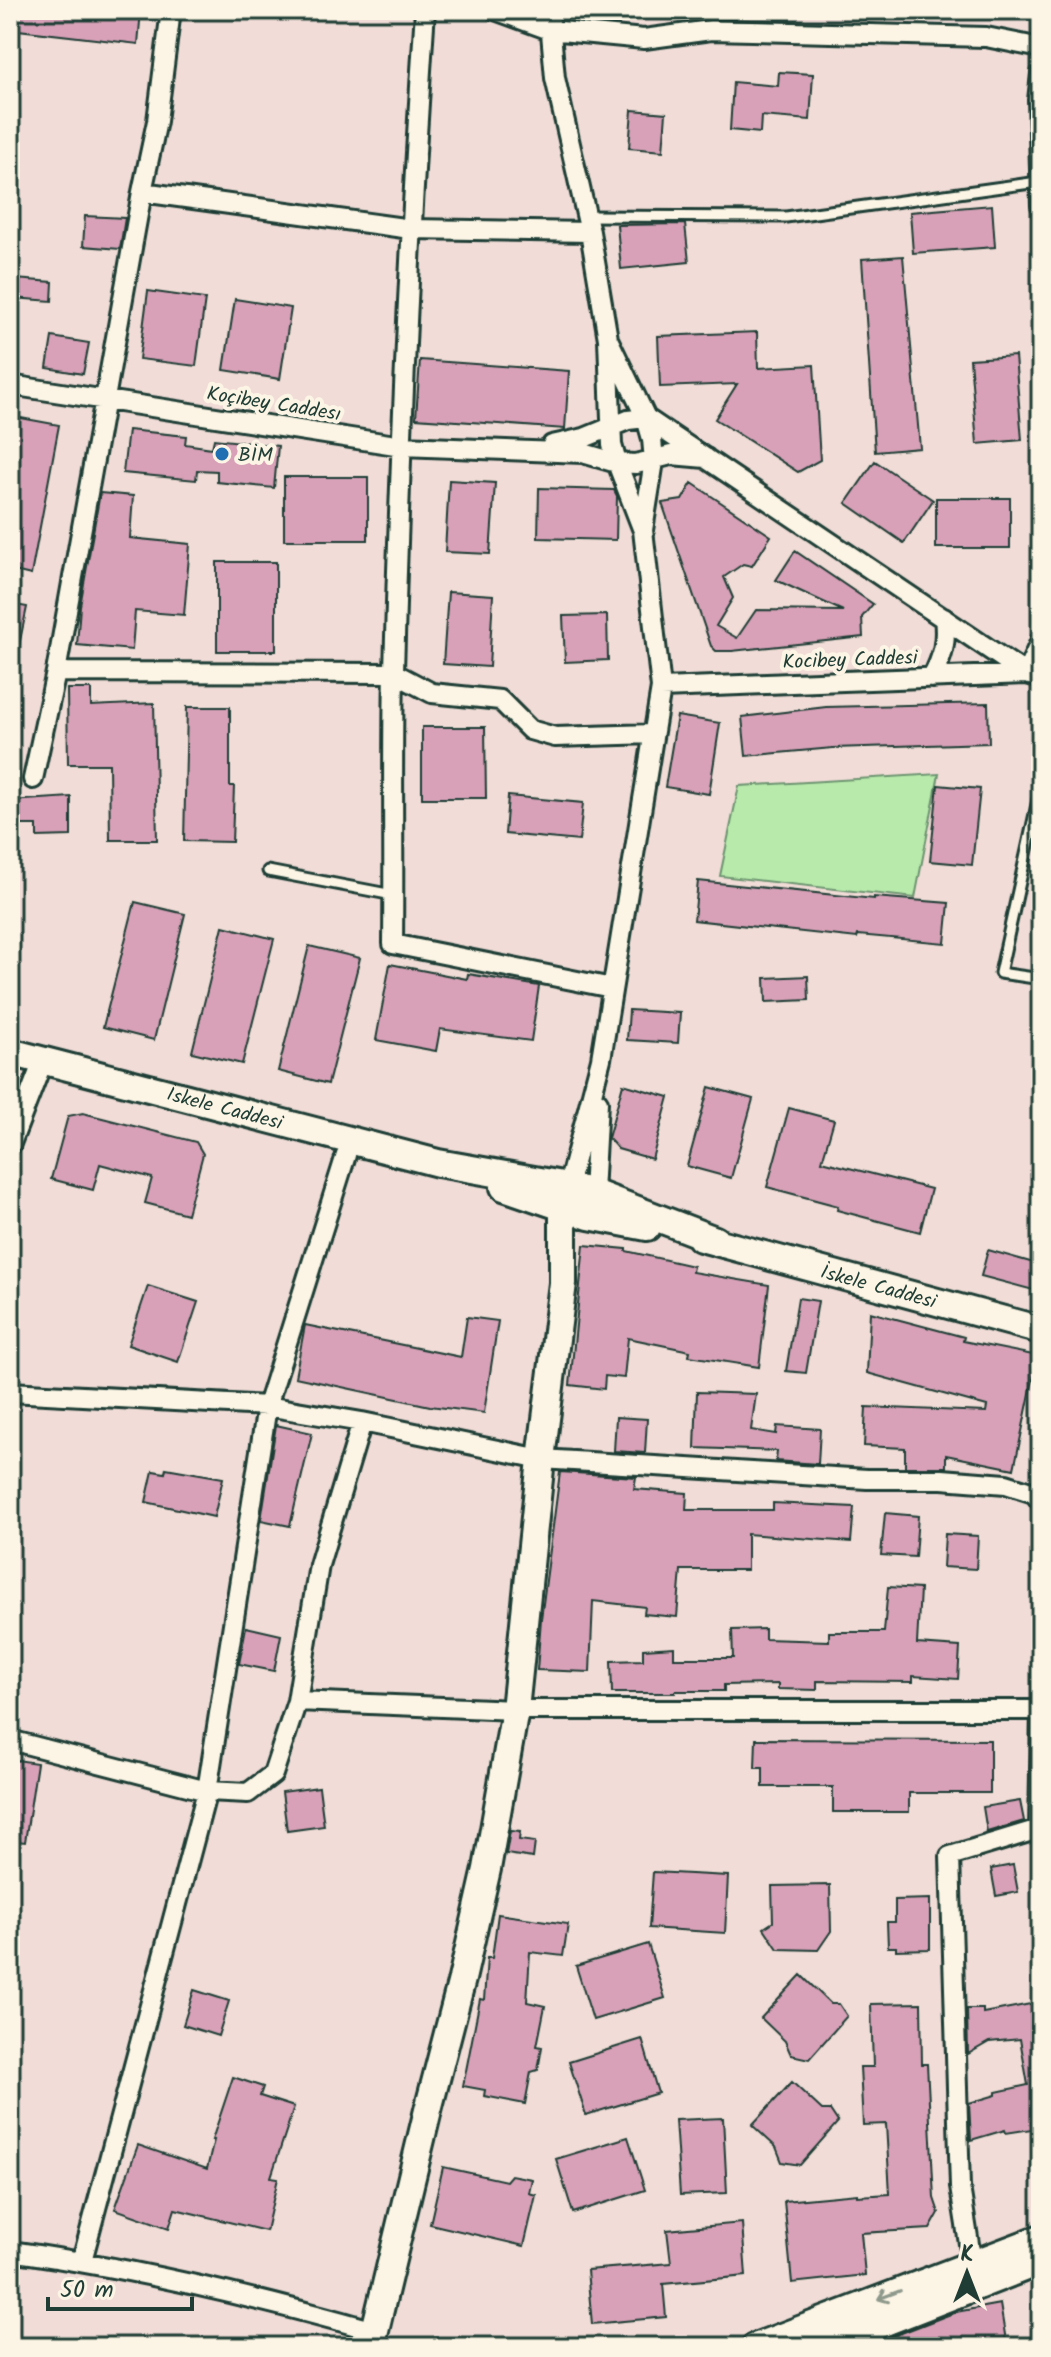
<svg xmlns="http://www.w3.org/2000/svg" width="1051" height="2357" font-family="Kalam,sans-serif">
	<rect width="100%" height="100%" fill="#f1dcd7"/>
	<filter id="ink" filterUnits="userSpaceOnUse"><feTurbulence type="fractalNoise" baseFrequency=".0125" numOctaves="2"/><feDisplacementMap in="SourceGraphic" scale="16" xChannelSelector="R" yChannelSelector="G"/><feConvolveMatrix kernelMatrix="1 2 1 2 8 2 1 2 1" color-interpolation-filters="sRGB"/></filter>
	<g filter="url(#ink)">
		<path fill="#b8eaab" stroke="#6c9470" stroke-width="2" d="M939 774 915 898 720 876 739 786Z"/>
		<path fill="#d8a1b7" stroke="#1f3d34" stroke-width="2" d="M12 10H141L138 44 10 29Z
			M779 72 813 74 810 120 761 116 760 133 730 130 733 82 778 86Z
			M632 110 666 113 663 151 629 148Z
			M992 205 995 247 913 253 910 212Z
			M85 216 125 218 120 249 83 246Z
			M685 224 689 262 621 269 617 225Z
			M903 256 920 448 875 452 862 259Z
			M15 279 53 282 52 301 13 298Z
			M148 291 205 299 196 366 139 359Z
			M235 299 291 308 280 379 224 370Z
			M757 332 758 368 814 365 820 460 798 472 715 419 737 384 660 387 658 336Z
			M52 337 89 343 83 374 47 368Z
			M1015 356 1022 440 977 444 970 359Z
			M420 360 569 371 565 429 416 418Z
			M10 416 59 425 31 575 10 570Z
			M128 430 186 436 185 444 212 448 214 439 278 446 274 488 217 482V471L197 470 196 480 123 473Z
			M875 461 933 500 904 543 846 503Z
			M284 477H368V540H284Z
			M449 480 495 483 490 554 445 552Z
			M692 483 771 536 752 566 743 564 724 577 733 598 716 626 737 638 756 610 843 611 776 580 795 551 873 604 862 617 863 637 732 651H716L711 646 662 503 682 500Z
			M539 488 614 490 617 496 616 540 538 538Z
			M100 493 133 496 130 538 190 544 184 615 135 611 132 650 77 645 80 606Z
			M936 498H1010V548H936Z
			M217 562H276V651H217Z
			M448 592 493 595 489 667 443 664Z
			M10 604 27 607 17 655 10 654Z
			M607 615 608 660 565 662 563 616Z
			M67 689H91V706L154 703 157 840H110L109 764H68Z
			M988 703 989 743 833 748 746 756 742 717 826 707Z
			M187 707H230V786H234L232 842 184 841Z
			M677 716 720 723 709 794 665 787Z
			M422 727H485L486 798H422Z
			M938 785 980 789 972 865 930 861Z
			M508 796 583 803 579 841 505 834Z
			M71 797V836L37 837V825H10V801Z
			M698 881 874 899V897L949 903 945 943 858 935 857 938 694 920Z
			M135 902 185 914 154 1040 103 1027Z
			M223 926 274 939 242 1064 192 1052Z
			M309 946 360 958 328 1084 278 1071Z
			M390 964 467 979 468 974 539 986 531 1041 440 1029 436 1051 376 1040Z
			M808 976 809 1000 766 1002 765 978Z
			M629 1010 680 1013 678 1043 627 1040Z
			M623 1084 669 1097 652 1159 618 1149 608 1138Z
			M709 1087 753 1099 731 1178 687 1166Z
			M789 1108 834 1120 822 1161 931 1189 920 1232 837 1210 838 1206 767 1187Z
			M83 1113 196 1142 203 1154 187 1214 145 1203 152 1178 100 1164 93 1190 51 1179 68 1116Z
			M584 1245 626 1249V1251L693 1266 692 1272 769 1285 759 1367 689 1356 690 1351 628 1338 624 1378 605 1376 604 1389 570 1385Z
			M988 1250 1041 1265V1292L981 1276Z
			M148 1286 198 1302 178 1362 128 1345Z
			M798 1298 818 1301 806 1373 786 1371Z
			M870 1312 964 1337 963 1341 1038 1356 1014 1469 946 1455V1467H905V1448L864 1446 866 1407 986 1412 987 1406 867 1373Z
			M467 1317 498 1321 484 1413 430 1406 295 1377 305 1325 461 1357Z
			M697 1392 756 1394 751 1430 776 1434 777 1426 820 1429 818 1464 776 1461 777 1451 695 1448Z
			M616 1417 647 1419 645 1453 614 1451Z
			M276 1425 312 1433 290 1526 261 1520Z
			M166 1468 223 1478 214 1517 146 1502 153 1471 165 1473Z
			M560 1472 636 1477 634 1489 687 1493 686 1510H773V1503L854 1507 851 1542 747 1534V1570H681L677 1617 644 1614 645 1607 593 1601 590 1672 537 1670 541 1619Z
			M885 1513 918 1516 915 1557 881 1555Z
			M945 1534 978 1536 976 1569 943 1567Z
			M888 1587 920 1589 917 1644 960 1647 958 1679 913 1676V1682L817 1681V1690L778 1689V1684L724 1685V1691H675V1693H612L611 1661 643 1660V1649L674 1647V1658H733L732 1630 765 1629V1639L829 1641V1632H884Z
			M246 1627 281 1635 274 1671 239 1664Z
			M756 1739 990 1740V1793H909V1812H833V1787H763V1768H755Z
			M10 1759 37 1763 25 1842 10 1840Z
			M319 1787 324 1826 287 1831 282 1792Z
			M1020 1801 1024 1821 987 1832 983 1807Z
			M510 1831 520 1832 519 1840 535 1842 533 1858 506 1854Z
			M1013 1865 1018 1892 996 1896 991 1869Z
			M653 1872 728 1876 725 1933 649 1928Z
			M830 1885 831 1931 818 1950 778 1949 764 1928 773 1922 772 1886Z
			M930 1899V1949L896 1950V1947H888L887 1922H895V1900Z
			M498 1914 568 1924 563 1956 530 1952 527 2002 545 2006 537 2046 542 2047 538 2070 531 2072 525 2104 484 2096 485 2090 463 2086 480 1999 484 2000 487 1958H492Z
			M648 1944 665 1998 593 2020 576 1966Z
			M801 1975 831 2004H839L847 2016 809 2059 791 2055 785 2041 761 2018Z
			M194 1990 229 2001 218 2036 183 2025Z
			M1041 2002V2119L1031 2121 1032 2129 1006 2133 1005 2130 971 2140 969 2103 996 2095V2092L1028 2085 1020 2039 989 2042 968 2054 967 2009H983V2013Z
			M921 2003 922 2064H927L934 2198 939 2213 930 2229 861 2233 865 2275 792 2283 784 2201 857 2194V2196L890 2194 886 2124 863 2125 860 2067H873L871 2004Z
			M642 2039 658 2093 586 2115 569 2062Z
			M233 2077 263 2087 260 2096 294 2107 271 2177 278 2178 266 2231 175 2209 169 2228 115 2209 138 2145 207 2169 214 2140H212Z
			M792 2082 822 2110H830L838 2122 800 2165 782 2162 776 2147 752 2125Z
			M723 2118 727 2193 680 2195 675 2120Z
			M628 2137 645 2190 573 2213 556 2159Z
			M443 2167 506 2181 511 2175 532 2179 529 2193 536 2195 524 2246 430 2224Z
			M742 2223 746 2276 663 2284 666 2317 592 2324 587 2270 671 2263 667 2230Z
			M1000 2304 1007 2347H865L956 2312Z"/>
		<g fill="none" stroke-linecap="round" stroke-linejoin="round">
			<defs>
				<path id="lane" d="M585 216 786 217 1038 182 1041 178
					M1041 786 1000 973 1041 979
					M268 871 393 895"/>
				<path id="street" d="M425 10C410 230 400 450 394 671 392 762 394 853 393 944L612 988
					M495 10 550 30 644 39 711 30 986 37 1041 48
					M549 10 555 78 590 232 608 339 612 445 617 463 642 528
					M1041 74 1038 100 1041 205
					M142 192 411 229 590 232
					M10 385 402 446 583 453 617 463 636 464 671 455 706 458
					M552 445 584 438 628 420 646 418 1026 674 1041 640
					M56 672 394 673 432 693 500 700 530 730 555 737 653 734
					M932 678C943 656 947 642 944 618
					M661 688 1026 674 1041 678
					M33 779 56 672 142 192 157 121 171 10
					M10 1146 43 1061
					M568 1186 601 1059 661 688 643 530 654 461 652 439 646 418 608 339
					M593 1193 598 1102
					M10 1392 267 1406 362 1422 541 1459 867 1479H942L1006 1484 1034 1493 1041 1502
					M297 1701 515 1710H1041
					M10 1740 207 1791 248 1793 273 1774 297 1701 319 1565 362 1422
					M10 2251C134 2268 255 2297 375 2331
					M82 2261 207 1791 267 1406 346 1155
					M972 2263 960 2187 950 1856 1039 1829 1041 1710"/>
				<g id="secondary">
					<path id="s1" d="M10 1052 438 1163 568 1186 593 1193 715 1240"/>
					<path d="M504 1187 589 1216 647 1227"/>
					<path id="s2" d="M701 1238 1041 1330"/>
					<path d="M371 2347 428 2110 462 1979 487 1869 515 1710 541 1459 563 1283V1208L568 1186"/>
					<path d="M755 2347 1041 2238"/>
					<path d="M821 2347 1041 2261"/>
				</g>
			</defs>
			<use href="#lane" stroke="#1f3d34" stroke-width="15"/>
			<use href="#street" stroke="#1f3d34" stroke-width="24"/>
			<use href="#secondary" stroke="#1f3d34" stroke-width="32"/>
			<use href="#lane" stroke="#fcf5e5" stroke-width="9"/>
			<use href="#street" stroke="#fcf5e5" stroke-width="18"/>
			<use href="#secondary" stroke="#fcf5e5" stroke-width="26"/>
		</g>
		<defs><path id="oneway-shaft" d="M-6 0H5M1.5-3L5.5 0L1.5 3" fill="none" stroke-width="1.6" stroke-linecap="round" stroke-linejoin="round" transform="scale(2)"/></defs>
		<use stroke="#8e998c" href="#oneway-shaft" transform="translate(889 2295) rotate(159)"/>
	</g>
	<circle fill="#1f6fb2" stroke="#fcf5e5" stroke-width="3" cx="222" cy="454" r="8"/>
	<g text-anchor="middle" stroke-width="8" stroke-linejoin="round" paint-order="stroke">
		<g font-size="20" fill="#1f3d34" stroke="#fcf5e5">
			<text transform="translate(274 403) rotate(9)" y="7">Koçibey Caddesı</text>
			<text transform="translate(850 659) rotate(-2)" y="7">Kocibey Caddesi</text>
			<text dy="7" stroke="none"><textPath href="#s1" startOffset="222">İskele Caddesi</textPath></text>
			<text dy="7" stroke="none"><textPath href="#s2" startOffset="184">İskele Caddesi</textPath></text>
		</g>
		<g font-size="20" fill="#1f3d34" stroke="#fcf5e5" text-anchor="start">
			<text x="238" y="461">BİM</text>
		</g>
	</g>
	<rect width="1051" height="2357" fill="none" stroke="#fcf5e5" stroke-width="40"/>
	<rect x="20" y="20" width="1011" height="2317" fill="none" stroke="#1f3d34" stroke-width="3" filter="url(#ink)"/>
	<g transform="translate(967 2273)" stroke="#fcf5e5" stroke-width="6" paint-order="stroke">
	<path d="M0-6L14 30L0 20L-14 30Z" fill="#1f3d34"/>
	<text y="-12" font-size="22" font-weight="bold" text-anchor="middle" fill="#1f3d34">K</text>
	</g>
	<path d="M48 2297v12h144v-12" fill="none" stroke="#1f3d34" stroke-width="4"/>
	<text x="60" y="2297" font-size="24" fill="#1f3d34" stroke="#fcf5e5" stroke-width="6" paint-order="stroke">50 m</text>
</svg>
